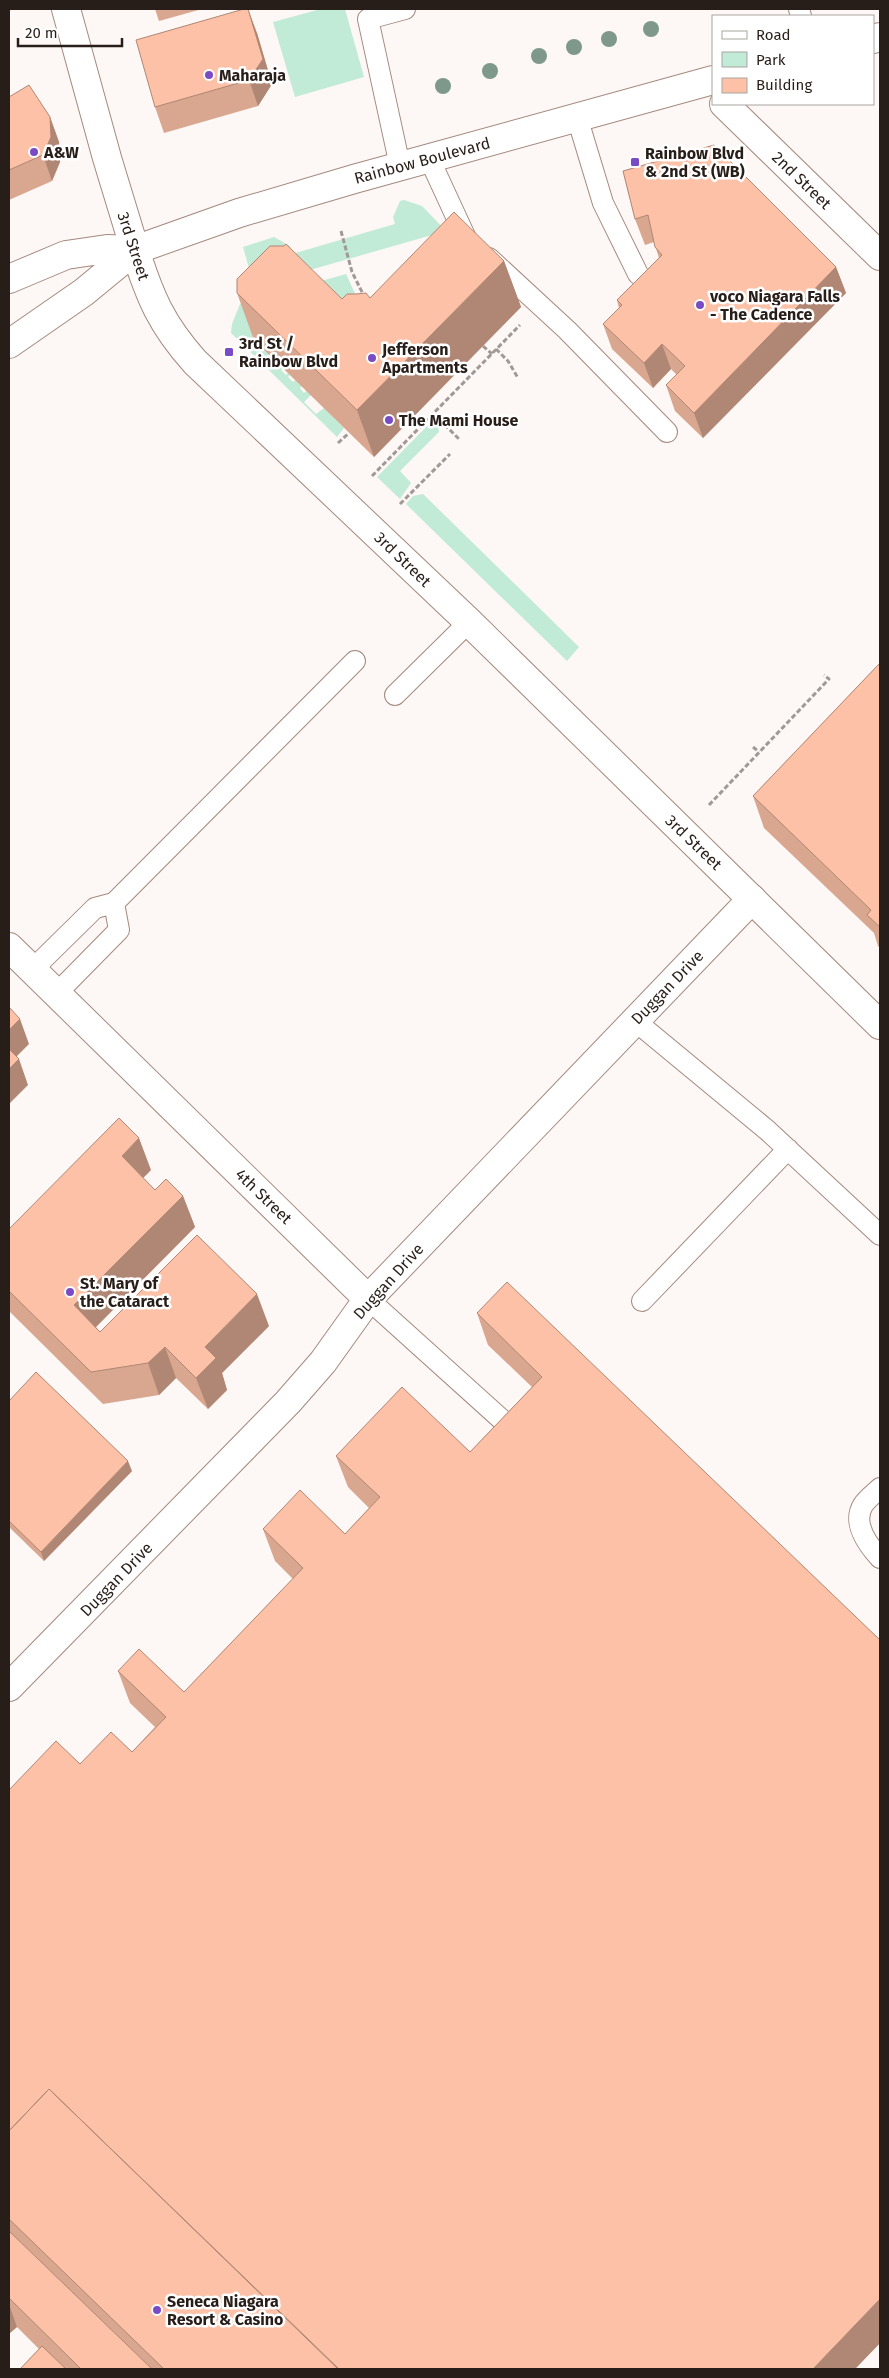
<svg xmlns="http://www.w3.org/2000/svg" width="889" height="2378" font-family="'Fira Sans',sans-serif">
	<rect width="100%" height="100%" fill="#fdf7f5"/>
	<path fill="#c1ead7" d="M321 9H345L364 77 295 97 273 22Z
		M404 200 422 206 446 231 254 286 243 247 274 237 290 246 292 254 395 224 393 217 400 201Z
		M346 274 364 313 254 340 269 354 267 357 276 365 278 363 283 368 281 370 286 375 288 373 290 375 288 377 293 382 295 380 302 386 300 388 304 393 306 391 311 395 304 402 316 414 324 408 344 428 337 437 231 333 232 324 240 304Z
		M433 420 438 425 439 432 400 471 411 483 400 499 377 477Z
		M423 494 579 647 567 661 406 504 413 496Z"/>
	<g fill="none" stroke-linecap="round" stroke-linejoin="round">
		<defs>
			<path id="lane" d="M799 9 801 16
				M577 117 603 203 638 274
				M429 158 465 236
				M400 166 368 19 405 9
				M489 258 567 330 667 432
				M395 695 469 622
				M32 970 95 908 114 903 355 661
				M56 994 119 930 114 903
				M634 1020 767 1130 880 1235
				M368 1299 521 1437
				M642 1301 788 1149
				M880 1488C875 1493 867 1499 863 1505 852 1523 868 1545 880 1558"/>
			<path id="street" d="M66 9 107 158 135 250
				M724 104 880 256
				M9 947 368 1299
				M9 1687 288 1402 323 1362 368 1299 752 899"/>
			<path id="secondary" d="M873 39 880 37
				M135 250C150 297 161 324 195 362L469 622 880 1025
				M9 279 66 255 107 249 135 250 239 213 354 179 713 80
				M9 344 84 292 135 250"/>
		</defs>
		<use href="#lane" stroke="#a4897d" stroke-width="22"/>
		<use href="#street" stroke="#a4897d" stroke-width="30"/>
		<use href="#secondary" stroke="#a4897d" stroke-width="30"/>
		<path stroke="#a19996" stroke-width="3" stroke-dasharray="5 2.5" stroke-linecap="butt" d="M341 231 352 272 364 296
			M483 346 492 354
			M496 349 508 361 518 378
			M434 414 459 439
			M338 443 349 433
			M372 476 520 325
			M400 504 450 454
			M753 747 759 752
			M709 805 829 679 824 675"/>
		<use href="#lane" stroke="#fff" stroke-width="20"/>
		<use href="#street" stroke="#fff" stroke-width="28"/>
		<use href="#secondary" stroke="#fff" stroke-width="28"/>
	</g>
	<g fill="#7e988c">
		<circle cx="651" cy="29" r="8"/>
		<circle cx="609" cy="39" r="8"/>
		<circle cx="574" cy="47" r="8"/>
		<circle cx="539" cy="56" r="8"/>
		<circle cx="490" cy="71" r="8"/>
		<circle cx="443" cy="86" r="8"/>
	</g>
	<path fill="#d9a68f" d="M155 9H202L159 21Z
		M257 33 272 84 258 106 164 133 155 107Z
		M9 97 50 117 59 142 60 162 52 181 9 200Z
		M623 171 836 267 846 293 703 438 675 411 666 385 677 375 671 369 653 388 612 349 603 324 619 308 617 300 659 258 654 242 645 245 635 219Z
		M284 246 342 299 370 298 504 261 521 307 374 457 254 340 237 293Z
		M880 663V948L878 946 874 933 764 828 753 796Z
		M151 1170 143 1178 155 1190 183 1196 195 1227 96 1327 100 1332 269 1326 222 1373 227 1390 208 1409 176 1378 159 1395 103 1404 9 1311V1229Z
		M477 1313 880 1640V2343L855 2369H20L39 2349 17 2327 10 2333 9 2332V1790L80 1764 132 1752 155 1727 130 1703 118 1671 184 1692 293 1579 275 1561 263 1529 345 1534 369 1508 348 1487 336 1456 470 1452 532 1387 488 1345Z
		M9 1401 132 1471 44 1561 9 1527Z"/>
	<path fill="#b08774" d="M248 9 257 33 272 84 258 106 249 80Z
		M50 117 59 142 60 162 52 181 43 155Z
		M504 261 521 307 374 457 357 410Z
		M836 267 846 293 703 438 694 413Z
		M662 344 671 369 653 388 644 363Z
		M20 1019 29 1044 9 1064V1030Z
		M19 1059 28 1085 9 1104V1069Z
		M139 1138 151 1170 133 1188 122 1156Z
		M183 1196 195 1227 86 1337 74 1305Z
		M257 1294 269 1326 222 1373 227 1390 208 1409 196 1378 205 1347Z
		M165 1347 176 1378 159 1395 148 1363Z
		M128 1461 132 1471 44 1561 41 1552Z
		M880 2299V2343L855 2369H813Z
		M9 2304 17 2327 10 2333 9 2329Z"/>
	<path fill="#fcc1a6" stroke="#b08774" d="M244 9H248L263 59 249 80 155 107 136 40Z
		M29 85 50 117 51 137 43 155 9 170V97Z
		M714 145 836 267 694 413 666 385 685 366 662 344 644 363 603 324 622 305 617 300 662 255 655 247 648 215 635 219 623 171Z
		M454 212 504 261 357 410 237 293V279L270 246H284L286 244 342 299 347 294H356L366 293 370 298Z
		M880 663V927L867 915 871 910 753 796Z
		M9 1007 20 1019 9 1030Z
		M9 1049 19 1059 9 1069Z
		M119 1118 139 1138 122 1156 155 1190 166 1179 183 1196 74 1305 100 1332 197 1235 257 1294 205 1347 216 1358 196 1378 165 1347 148 1363 91 1372 9 1291V1229Z
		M507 1282 880 1640V2299L813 2369H338L49 2089 9 2131V1790L56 1741 80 1764 111 1732 132 1752 166 1717 118 1671 139 1649 184 1692 303 1568 263 1529 300 1490 345 1534 380 1497 336 1456 402 1387 470 1452 542 1377 477 1313Z
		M36 1372 128 1461 41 1552 9 1521V1401Z
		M49 2089 338 2368 337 2369H164L9 2219V2131Z
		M9 2231 152 2369H81L9 2298Z
		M42 2346 66 2369H20Z"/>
	<g fill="#794bc4" stroke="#fff" stroke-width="2">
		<circle cx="209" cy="75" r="5"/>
		<circle cx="34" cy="152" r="5"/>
		<rect x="630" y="157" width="10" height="10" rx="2.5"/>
		<circle cx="700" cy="305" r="5"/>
		<rect x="224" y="347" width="10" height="10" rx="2.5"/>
		<circle cx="372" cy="358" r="5"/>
		<circle cx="389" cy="420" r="5"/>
		<circle cx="70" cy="1292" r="5"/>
		<circle cx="157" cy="2310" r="5"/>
	</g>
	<g text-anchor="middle" stroke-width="5" stroke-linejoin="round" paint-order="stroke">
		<g font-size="16" font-weight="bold" fill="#281e19" stroke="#fff" text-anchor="start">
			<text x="219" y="81">Maharaja</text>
			<text x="44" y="158">A&amp;W</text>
			<text x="645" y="159">Rainbow Blvd<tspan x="645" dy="18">&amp; 2nd St (WB)</tspan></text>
			<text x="710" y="302">voco Niagara Falls<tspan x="710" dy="18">- The Cadence</tspan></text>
			<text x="239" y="349">3rd St /<tspan x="239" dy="18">Rainbow Blvd</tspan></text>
			<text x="382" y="355">Jefferson<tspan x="382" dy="18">Apartments</tspan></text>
			<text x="399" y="426">The Mami House</text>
			<text x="80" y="1289">St. Mary of<tspan x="80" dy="18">the Cataract</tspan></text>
			<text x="167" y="2307">Seneca Niagara<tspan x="167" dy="18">Resort &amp; Casino</tspan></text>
		</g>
		<g font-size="16" fill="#281e19" stroke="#fff">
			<text transform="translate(422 160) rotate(-15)" y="6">Rainbow Boulevard</text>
			<text transform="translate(802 180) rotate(44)" y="6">2nd Street</text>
			<text transform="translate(134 246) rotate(72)" y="6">3rd Street</text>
			<text transform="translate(403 559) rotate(44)" y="6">3rd Street</text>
			<text transform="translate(694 842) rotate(44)" y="6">3rd Street</text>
			<text transform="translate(667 987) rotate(-46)" y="6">Duggan Drive</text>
			<text transform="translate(264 1196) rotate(44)" y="6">4th Street</text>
			<text transform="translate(388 1281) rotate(-48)" y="6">Duggan Drive</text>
			<text transform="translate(116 1579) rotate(-46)" y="6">Duggan Drive</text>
		</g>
	</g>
	<rect width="889" height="2378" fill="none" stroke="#281e19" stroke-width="20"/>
	<rect x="712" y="15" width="162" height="90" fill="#ffffff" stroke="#a9a5a3"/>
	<rect x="722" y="31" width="25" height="8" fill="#ffffff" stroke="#a9a5a3"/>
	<text x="756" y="40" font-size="15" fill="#281e19">Road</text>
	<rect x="722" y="52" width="25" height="15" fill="#c1ead7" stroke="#a9a5a3"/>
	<text x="756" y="65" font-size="15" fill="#281e19">Park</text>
	<rect x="722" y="78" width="25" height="15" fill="#fcc1a6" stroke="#a9a5a3"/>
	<text x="756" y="90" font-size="15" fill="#281e19">Building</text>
	<path d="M18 38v8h104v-8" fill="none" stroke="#281e19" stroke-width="2.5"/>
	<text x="25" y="38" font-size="15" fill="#281e19" stroke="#ffffff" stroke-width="4" paint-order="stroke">20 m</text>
</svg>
